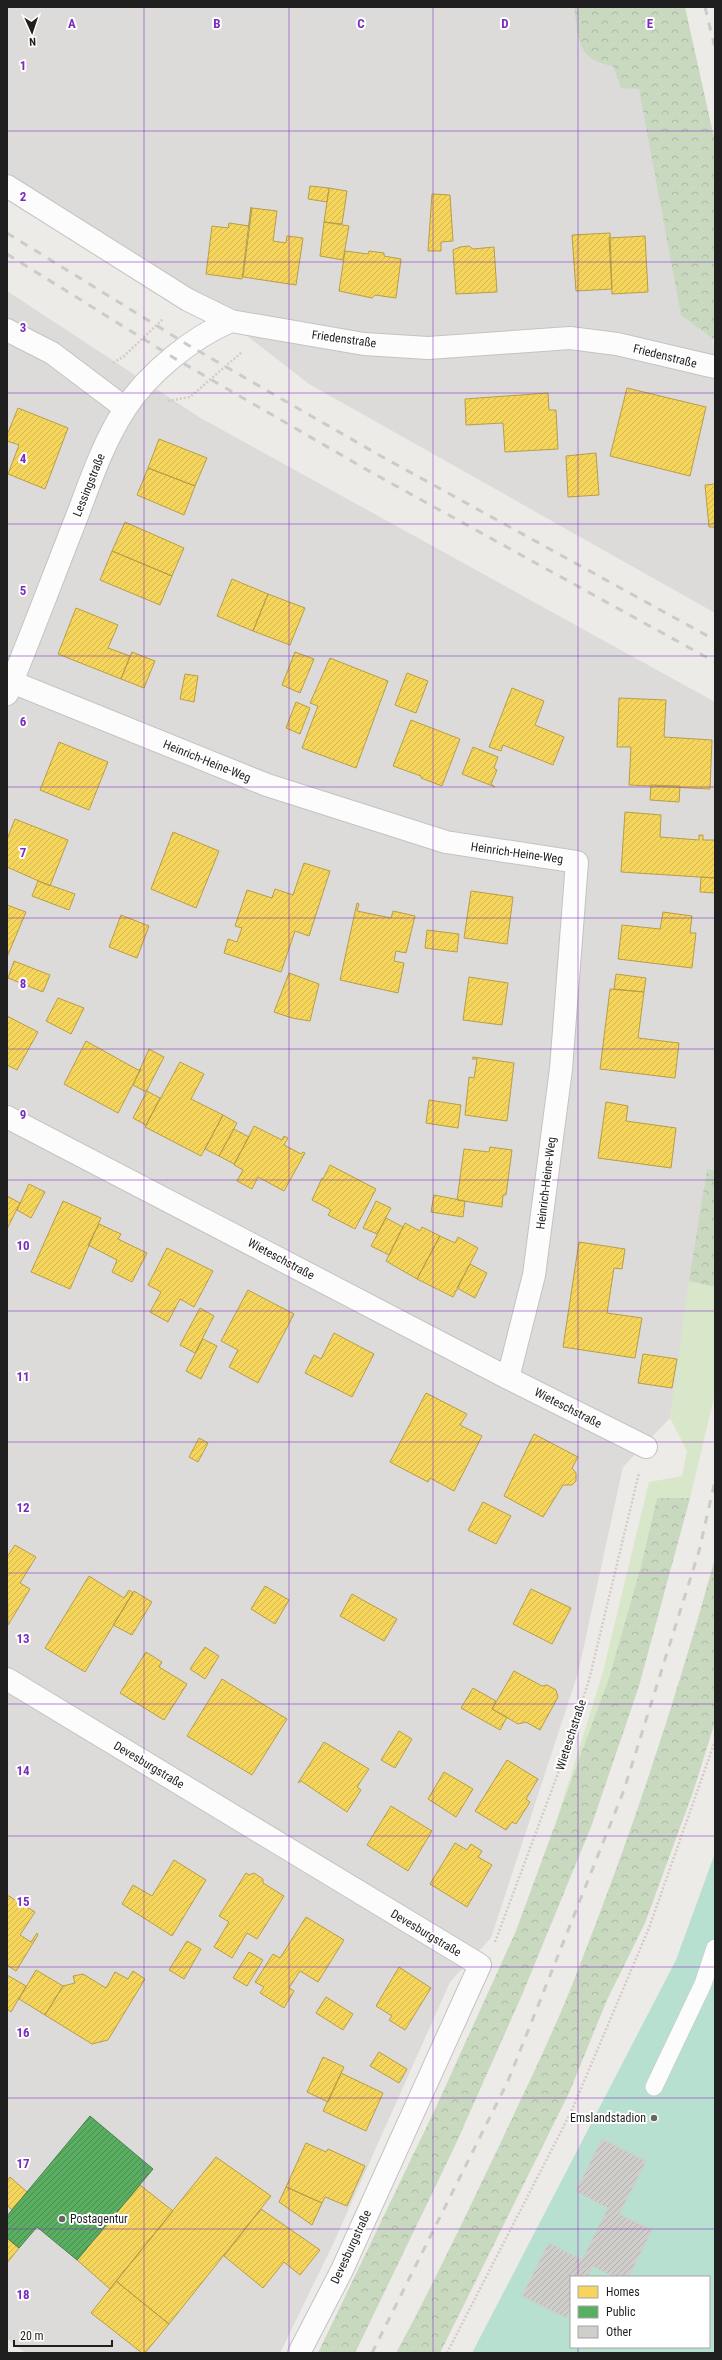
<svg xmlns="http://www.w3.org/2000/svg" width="722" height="2360" font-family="'Roboto Condensed',sans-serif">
	<defs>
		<pattern id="forest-crowns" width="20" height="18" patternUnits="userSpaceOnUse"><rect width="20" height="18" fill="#c8d9bf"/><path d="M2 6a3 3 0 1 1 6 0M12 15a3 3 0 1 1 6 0" fill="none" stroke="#abbaa4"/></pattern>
		<pattern id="homes-hatch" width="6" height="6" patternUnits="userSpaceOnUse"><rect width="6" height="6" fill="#f6d55c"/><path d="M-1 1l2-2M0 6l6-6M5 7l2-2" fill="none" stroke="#d2b650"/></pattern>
		<pattern id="public-hatch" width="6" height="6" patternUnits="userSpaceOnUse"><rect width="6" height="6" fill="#5aae61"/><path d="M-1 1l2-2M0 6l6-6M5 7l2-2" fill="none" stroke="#4a8d4f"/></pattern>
		<pattern id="building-hatch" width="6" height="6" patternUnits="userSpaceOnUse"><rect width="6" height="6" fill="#d0cecb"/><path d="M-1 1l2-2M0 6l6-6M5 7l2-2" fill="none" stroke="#b2b0ae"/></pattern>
	</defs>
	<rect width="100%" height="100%" fill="#edebe8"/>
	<path fill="#dcdbd9" d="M7 7H645L710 302 715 364V613L309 384 174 279 7 177Z
		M7 291 199 417 715 702V1170L707 1169 670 1418 623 1467 578 1673 491 1938 450 1982 334 2242 280 2353H25L7 2338Z"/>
	<path fill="#d8e7c9" d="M689 1281 715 1287V1394L690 1498H657L641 1566 609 1678 553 1832 603 1672 649 1482 682 1476 687 1451 670 1418Z"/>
	<path fill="url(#forest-crowns)" d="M574 7H685L715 142V340L681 315 639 89 621 88 613 66C576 60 579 38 574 7Z
		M707 1169 715 1170V1287L689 1281Z
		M657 1498H690L639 1686 591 1827 522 1995 454 2148 355 2353H318L437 2105 516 1931 609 1678 641 1566Z
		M715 1558V1722L693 1792 645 1923 607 2000 569 2093 440 2353H396C433 2285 466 2215 500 2144 527 2086 556 2028 579 1967 632 1833 677 1697 715 1558Z"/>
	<path fill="#b7e0d1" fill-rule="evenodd" d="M715 1853V2353H472L676 1960ZM571 2277H709V2347H571Z"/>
	<path fill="url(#homes-hatch)" stroke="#b69e4a" d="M310 186 329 188 327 202 308 199Z
		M329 188 347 191 342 224 324 222Z
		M432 194 450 195 453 241 441 242V251H428Z
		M251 207 242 279 206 274 212 226 228 228 229 223 249 226Z
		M252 208 277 211 273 241 286 243 287 236 303 238 296 285 243 277Z
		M324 222 349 226 343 260 320 256Z
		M610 233 612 289 576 291 572 235Z
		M645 236 648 292 612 294 609 238Z
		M469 246 473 249 494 247 497 292 456 294 453 250 460 247Z
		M345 251 368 254 369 251 384 253V256L401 259 396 298 375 295 372 298 339 291Z
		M627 388 706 407 690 476 610 456Z
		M548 393 549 410H556L558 449 505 452 503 423 466 425 465 399Z
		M18 408 68 428 45 489 8 474 19 445 7 441V435Z
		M159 439 207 458 195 486 148 468Z
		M596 453 599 495 568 497 566 456Z
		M148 468 195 486 184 515 137 495Z
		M715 484V527H709L705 485Z
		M125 522 184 548 172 576 112 551Z
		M112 551 172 576 160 605 100 580Z
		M232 579 268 594 253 631 217 616Z
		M268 594 305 608 290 645 253 631Z
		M76 608 118 625 108 648 130 656 121 679 58 654Z
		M132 652 155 661 144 688 121 679Z
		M295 652 314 659 300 693 282 685Z
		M330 658 388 681 356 768 302 748 318 706 310 703Z
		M407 673 428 681 416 713 395 705Z
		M185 674 198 676 194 702 180 699Z
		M512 688 544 701 535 725 564 737 553 765 503 745 501 751 489 747Z
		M619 698 666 700 664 737 712 740 710 789 629 785 631 747H617Z
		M296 702 310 708 300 734 286 728Z
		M411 720 460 739 442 786 421 778V776L393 766Z
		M59 742 108 762 89 810 40 790Z
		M473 747 498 757 494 768 497 770 491 784 495 787 462 774Z
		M651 785 680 786 679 802 650 800Z
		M625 812 661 815 660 837 699 840V835H703V840H715V878L621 872Z
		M15 819 68 840 50 886 7 867V839Z
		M173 832 219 851 196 908 151 889Z
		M304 863 330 871 309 936 295 931 281 972 224 953 228 939 237 942 242 928 235 926 247 890 272 898 275 889 293 895Z
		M701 877 715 878V893L700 892Z
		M38 881 75 894 69 910 32 896Z
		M471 891 513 897 507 944 464 938Z
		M357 903 359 904 357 911 391 918 393 911 415 916 406 953 396 951 394 961 404 963 398 993 340 980Z
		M7 905 26 912 7 957Z
		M663 912 692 916 690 933H696L692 968 618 959 622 925 660 929Z
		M121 915 149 926 137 958 109 947Z
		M427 930 459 934 457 952 425 948Z
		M14 961 50 975 43 992 8 978Z
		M289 973 319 984 310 1021 292 1018 274 1012Z
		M616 974 646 978 644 992 614 989Z
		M469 977 508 983 502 1025 463 1020Z
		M610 989 644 992 638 1038 679 1043 675 1078 600 1069Z
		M58 998 84 1008 71 1034 46 1021Z
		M7 1016 38 1032 17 1070 7 1065Z
		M86 1041 138 1070 141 1069 118 1113 64 1084Z
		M149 1049 164 1057 146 1092 133 1085Z
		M473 1057 514 1063 507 1121 465 1115 469 1077 474 1078 477 1059H472Z
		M180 1062 204 1074 191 1099 223 1115 201 1156 145 1127Z
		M147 1091 160 1098 146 1125 133 1118Z
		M429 1100 461 1105 458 1128 426 1123Z
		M606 1102 628 1106 626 1121 676 1128 671 1168 598 1158Z
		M223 1115 237 1123 219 1156 205 1149Z
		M254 1126 282 1140 284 1136 288 1138 284 1145 301 1154 303 1152 305 1153 284 1191 258 1177 252 1189 237 1181 243 1170 234 1165Z
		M234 1129 249 1137 234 1164 219 1156Z
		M490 1147 512 1150 506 1195H503L502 1207 457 1200 464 1149 489 1152Z
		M330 1165 376 1189 355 1229 328 1215 331 1210 312 1200 322 1178 323 1179Z
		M29 1184 45 1192 31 1218 17 1210Z
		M434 1195 465 1201 463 1217 431 1212Z
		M7 1196 20 1203 7 1229Z
		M63 1201 101 1218 70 1289 31 1272Z
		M376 1201 391 1208 377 1234 363 1228Z
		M386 1218 403 1227 389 1255 371 1246Z
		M405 1223 420 1231 422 1227 440 1236 417 1279 386 1261Z
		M99 1224 121 1234 118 1239 147 1253 132 1282 112 1272 117 1260 88 1245Z
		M440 1236 455 1243 458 1237 478 1248 453 1297 417 1279Z
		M579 1242 625 1249 622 1269 614 1268 607 1313 642 1318 635 1358 563 1347Z
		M167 1248 213 1271 194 1307 180 1299 168 1322 150 1312 161 1292 148 1285Z
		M470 1264 487 1273 475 1298 457 1288Z
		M248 1290 294 1314 258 1383 229 1367 238 1350 221 1341Z
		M200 1308 214 1316 195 1353 180 1345Z
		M334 1333 374 1354 352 1397 305 1373 314 1355 321 1359Z
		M203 1339 217 1346 201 1379 186 1371Z
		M643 1354 677 1359 672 1388 638 1383Z
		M426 1393 467 1414 460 1425 482 1436 454 1491 430 1478 428 1482 390 1462Z
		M534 1434 578 1457 572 1468 576 1473V1481L572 1485H563L543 1517 504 1496Z
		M199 1438 208 1443 198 1462 189 1457Z
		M483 1502 511 1516 496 1544 468 1530Z
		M15 1545 36 1557 20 1583 30 1589 8 1625 7 1557Z
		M89 1576 124 1598 129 1590 133 1593 85 1672 45 1648Z
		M265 1586 289 1600 275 1624 251 1609Z
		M531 1589 571 1608 552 1644 513 1624Z
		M134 1591 152 1602 132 1635 113 1625Z
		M352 1594 397 1619 384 1641 340 1616Z
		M205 1647 219 1656 205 1679 190 1669Z
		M146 1652 162 1662 159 1667 187 1684 164 1720 120 1693Z
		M514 1671 542 1686 547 1685 556 1690 558 1697 540 1730 526 1722 518 1724 492 1709Z
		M222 1679 287 1719 252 1775 187 1736Z
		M473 1688 496 1701 492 1709 507 1717 500 1730 461 1708Z
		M399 1731 412 1739 395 1768 381 1760Z
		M324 1742 369 1769 357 1787 361 1790 347 1812 301 1781 298 1783Z
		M507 1760 538 1779 526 1799 530 1802 516 1824 512 1822 506 1830 475 1811Z
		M444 1772 473 1789 456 1817 428 1799Z
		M391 1806 432 1831 408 1871 367 1845Z
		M455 1843 467 1850 471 1844 482 1851 478 1857 492 1865 467 1907 430 1884Z
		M174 1860 206 1880 172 1936 122 1904 133 1885 152 1896Z
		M246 1873 249 1875 254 1873 263 1879V1883L284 1896 257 1939 247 1933 232 1958 214 1947 229 1922 219 1916Z
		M7 1895 35 1912 20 1935 31 1942 37 1933 38 1935 16 1971 7 1965Z
		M306 1917 344 1940 318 1982 300 1971 289 1988 294 1991 284 2008 260 1993 264 1987 255 1982 273 1954 280 1958Z
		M187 1941 201 1949 184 1979 169 1970Z
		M249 1952 263 1960 247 1986 233 1978Z
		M399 1967 431 1988 405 2030 389 2020 392 2016 376 2006Z
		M36 1970 63 1986 45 2015 19 1999Z
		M133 1971 145 1979 108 2040 92 2044 45 2015 63 1986 75 1983 73 1976 83 1974 106 1988 115 1972 128 1979Z
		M7 1975 26 1986 11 2012 7 2009Z
		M326 1997 353 2014 343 2030 316 2013Z
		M379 2052 407 2069 399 2083 370 2066Z
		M323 2057 344 2067 328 2102 307 2092Z
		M341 2073 383 2093 366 2131 323 2111Z
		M306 2143 326 2152 328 2149 365 2166 347 2206 325 2197 322 2203 286 2187Z
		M216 2157 271 2196 169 2324 116 2281Z
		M10 2177 27 2192 12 2210 7 2205V2181Z
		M140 2185 173 2211 110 2289 77 2260Z
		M286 2187 322 2203 312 2225 279 2202Z
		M261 2209 320 2250 300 2275 284 2262 263 2288 224 2256Z
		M7 2238 19 2248 7 2263Z
		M116 2281 169 2324 145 2353H142L91 2313Z"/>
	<path fill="url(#public-hatch)" stroke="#48834d" d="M90 2116 153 2169 77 2260 37 2227 19 2248 7 2238V2216Z"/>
	<path fill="url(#building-hatch)" stroke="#d0cdc9" d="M602 2139 646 2161 619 2214 652 2230 628 2277H615L593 2266 587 2277H571V2308L566 2318 522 2296 549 2243 582 2260 608 2208 576 2191Z"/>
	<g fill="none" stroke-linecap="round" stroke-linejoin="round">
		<defs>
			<path id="service" d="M654 2087 703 1984 715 1948"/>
			<path id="minor" d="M7 186 188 300 231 321 364 344 428 348 570 338 617 344 715 367
				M7 330 52 353 125 408
				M12 682 267 785 446 842 577 862 561 1069 534 1275 508 1378
				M7 694C31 636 53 577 76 519 90 482 103 443 125 409 148 373 193 337 231 321
				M7 1117 508 1378 646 1447
				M7 1679 480 1965 342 2270 299 2353"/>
		</defs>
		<use href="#service" stroke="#c4c3c2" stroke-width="18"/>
		<use href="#minor" stroke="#c4c3c2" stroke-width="24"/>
		<path stroke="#d6cac8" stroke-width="2.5" stroke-dasharray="2 2" stroke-linecap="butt" d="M113 363 123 357 163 319
			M168 401 190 397 242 352
			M495 1942 560 1768 589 1680 639 1473
			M447 2353 571 2112 649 1928 715 1741"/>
		<use href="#service" stroke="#fcfcfc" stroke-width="17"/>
		<use href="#minor" stroke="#fcfcfc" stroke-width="22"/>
		<path stroke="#cbcbca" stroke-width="3" stroke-dasharray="8 8" stroke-linecap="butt" d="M705 7 715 48
			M7 233 188 345 379 455 715 640
			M7 254 174 358 369 471 715 662
			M372 2353 508 2081 624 1790 699 1551 715 1481"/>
	</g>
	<path fill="none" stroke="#7b2cbf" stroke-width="1" stroke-opacity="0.55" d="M144 7V2353M289 7V2353M433 7V2353M578 7V2277M7 131H715M7 262H715M7 393H715M7 524H715M7 656H715M7 787H715M7 918H715M7 1049H715M7 1180H715M7 1311H715M7 1442H715M7 1573H715M7 1704H715M7 1836H715M7 1967H715M7 2098H715M7 2229H715M578 2347V2353"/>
	<g fill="#676665" stroke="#fff" stroke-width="1.5">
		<circle cx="654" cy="2118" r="4"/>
		<circle cx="62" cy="2219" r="4"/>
	</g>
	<g text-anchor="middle" stroke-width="4" stroke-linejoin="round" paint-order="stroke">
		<g font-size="12" fill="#1f1f1f" stroke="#fff">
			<text transform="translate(344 339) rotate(8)" y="4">Friedenstraße</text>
			<text transform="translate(665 356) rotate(14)" y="4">Friedenstraße</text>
			<text transform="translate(89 485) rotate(-68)" y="4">Lessingstraße</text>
			<text transform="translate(207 761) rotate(22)" y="4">Heinrich-Heine-Weg</text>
			<text transform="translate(517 853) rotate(8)" y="4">Heinrich-Heine-Weg</text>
			<text transform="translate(546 1183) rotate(-83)" y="4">Heinrich-Heine-Weg</text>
			<text transform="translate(281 1259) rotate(28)" y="4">Wieteschstraße</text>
			<text transform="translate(568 1408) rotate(27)" y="4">Wieteschstraße</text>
			<text transform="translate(571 1735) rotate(-72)" y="4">Wieteschstraße</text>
			<text transform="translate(149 1765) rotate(31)" y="4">Devesburgstraße</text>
			<text transform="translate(426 1933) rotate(31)" y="4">Devesburgstraße</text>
			<text transform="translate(351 2247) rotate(-65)" y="4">Devesburgstraße</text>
		</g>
		<g font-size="12" fill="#1f1f1f" stroke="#fff" text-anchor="end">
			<text x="646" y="2122">Emslandstadion</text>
			<text x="70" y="2223" text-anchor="start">Postagentur</text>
		</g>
	</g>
	<g font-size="13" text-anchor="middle" font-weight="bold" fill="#7b2cbf" stroke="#fff" stroke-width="4" stroke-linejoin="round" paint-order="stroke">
		<text x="72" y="28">A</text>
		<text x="217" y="28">B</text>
		<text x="361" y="28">C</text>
		<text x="505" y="28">D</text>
		<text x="650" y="28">E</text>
		<text x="23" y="70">1</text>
		<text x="23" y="201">2</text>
		<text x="23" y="332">3</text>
		<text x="23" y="463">4</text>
		<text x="23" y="595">5</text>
		<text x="23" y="726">6</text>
		<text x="23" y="857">7</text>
		<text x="23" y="988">8</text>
		<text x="23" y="1119">9</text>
		<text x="23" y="1250">10</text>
		<text x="23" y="1381">11</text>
		<text x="23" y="1512">12</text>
		<text x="23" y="1643">13</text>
		<text x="23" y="1775">14</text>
		<text x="23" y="1906">15</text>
		<text x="23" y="2037">16</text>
		<text x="23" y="2168">17</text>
		<text x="23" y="2299">18</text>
	</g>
	<rect width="722" height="2360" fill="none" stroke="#1f1f1f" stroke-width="16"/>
	<rect x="570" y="2276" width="140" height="72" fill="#ffffff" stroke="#a5a5a5"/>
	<rect x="578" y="2286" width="20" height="12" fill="#f6d55c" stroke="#a5a5a5"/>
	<text x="606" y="2296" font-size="12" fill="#1f1f1f">Homes</text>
	<rect x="578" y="2306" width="20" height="12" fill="#5aae61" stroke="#a5a5a5"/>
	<text x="606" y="2316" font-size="12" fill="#1f1f1f">Public</text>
	<rect x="578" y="2326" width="20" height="12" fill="#d0cecb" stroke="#a5a5a5"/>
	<text x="606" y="2336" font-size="12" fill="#1f1f1f">Other</text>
	<g transform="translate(32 32) rotate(177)" stroke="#ffffff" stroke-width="3" paint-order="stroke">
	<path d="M0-3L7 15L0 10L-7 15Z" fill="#1f1f1f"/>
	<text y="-6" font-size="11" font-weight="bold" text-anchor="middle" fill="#1f1f1f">N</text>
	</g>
	<path d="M14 2340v6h98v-6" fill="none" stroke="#1f1f1f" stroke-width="2"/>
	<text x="20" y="2340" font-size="12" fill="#1f1f1f" stroke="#ffffff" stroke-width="3" paint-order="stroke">20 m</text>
</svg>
